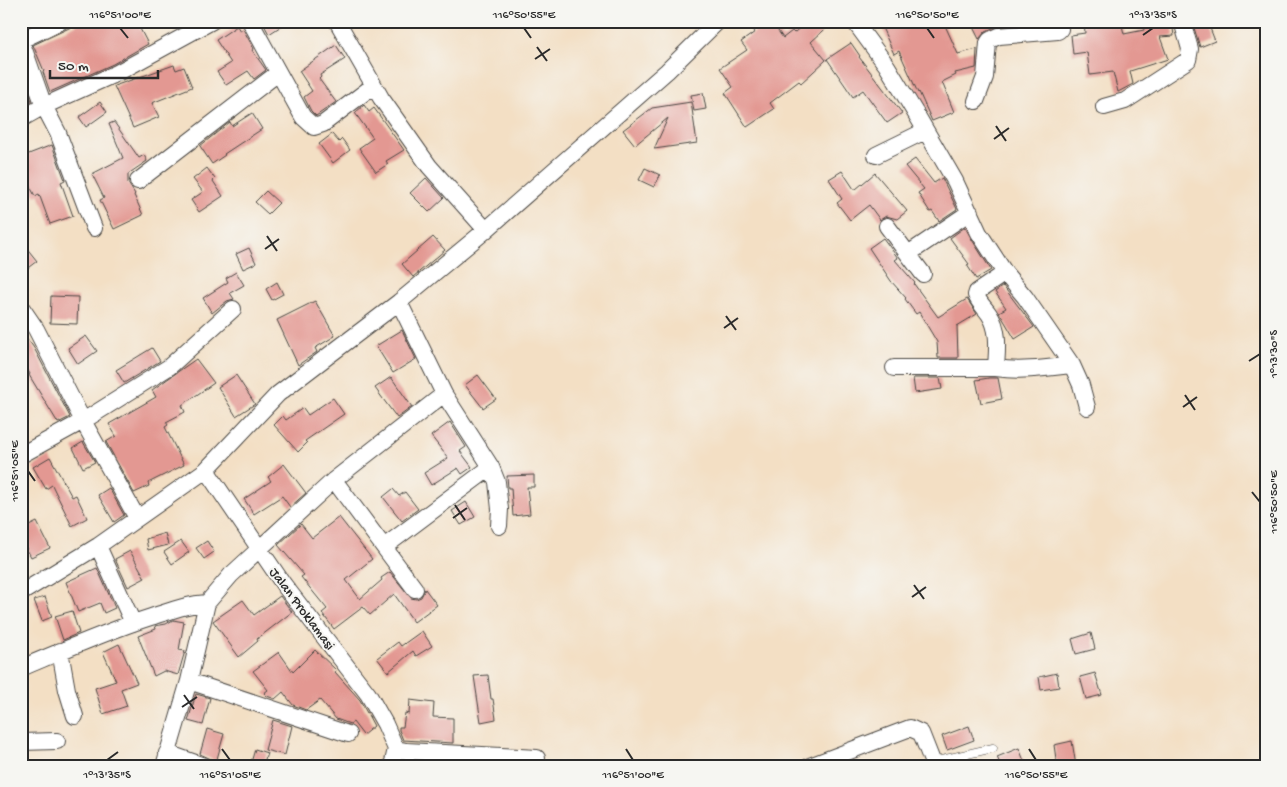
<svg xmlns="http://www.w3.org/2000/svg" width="1287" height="787" font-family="'Gochi Hand',sans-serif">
	<rect width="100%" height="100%" fill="#f6f6f2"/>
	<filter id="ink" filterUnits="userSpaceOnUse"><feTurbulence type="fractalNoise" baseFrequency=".02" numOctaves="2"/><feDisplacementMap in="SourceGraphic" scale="10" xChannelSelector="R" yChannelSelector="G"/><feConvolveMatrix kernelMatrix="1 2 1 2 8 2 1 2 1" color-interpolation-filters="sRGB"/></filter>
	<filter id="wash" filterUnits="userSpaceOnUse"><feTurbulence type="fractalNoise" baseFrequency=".0096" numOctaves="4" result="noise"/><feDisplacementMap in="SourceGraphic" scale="20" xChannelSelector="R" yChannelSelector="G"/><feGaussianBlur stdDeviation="1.12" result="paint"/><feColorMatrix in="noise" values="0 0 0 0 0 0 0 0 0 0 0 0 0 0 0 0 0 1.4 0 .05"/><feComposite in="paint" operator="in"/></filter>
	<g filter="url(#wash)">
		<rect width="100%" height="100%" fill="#f3dfc4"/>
		<g id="blocks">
			<path fill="#e39892" d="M84 21H136L148 44 113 64 50 92 43 72 44 71 33 45Z
				M262 21H289L269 34Z
				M747 21H771L783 38 792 31 794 33 807 21H834L811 42 826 60 801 83 799 81 770 103 774 109 747 127 725 93 733 87 720 68 747 50 741 42 755 32Z
				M879 21H943L958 54 977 49 976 68 955 73 956 75 942 82 954 112 932 121 919 92 918 93 899 51 894 54Z
				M970 21H1014L1006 25 995 27 986 31 979 39Z
				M1084 21H1121L1124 34 1144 30 1143 21H1172L1174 36 1160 37 1168 59 1130 71 1133 84 1118 92 1113 72 1090 75 1087 52 1073 54 1071 35 1085 33Z
				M1208 23 1215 41 1200 47 1194 28Z
				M237 26 240 31 243 29 254 49 252 50 266 70 254 79 248 71 226 85 217 72 231 63 216 40Z
				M851 43 860 56 859 57 902 113 887 123 863 90 853 97 827 59Z
				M336 45 345 59 320 75 321 77 319 79 336 102 316 116 311 111 304 97 312 91 299 71Z
				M174 65 176 70 184 67 192 87 152 103 159 117 133 128 114 86Z
				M25 82 32 101 21 107V84Z
				M703 93 706 109 694 111 691 95Z
				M100 102 107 112 86 127 79 117Z
				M691 102 697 143 654 149 668 118 635 145 623 130 652 108Z
				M364 105 369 112 374 108 404 150 386 161 388 164 376 172 359 148 373 138 355 113Z
				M252 113 262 129 224 154 225 155 212 164 200 146 230 122 232 126Z
				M114 122 139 158 144 155 147 161 128 174V183L135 194 134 195 143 215 114 229 100 200 104 198 92 174 123 158 109 124Z
				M332 134 339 142 342 139 350 150 333 163 319 144Z
				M52 145 65 180 61 182 73 216 50 224 39 194 35 196 21 169V157Z
				M915 159 934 183 942 178 957 209 939 221 932 211 930 212 918 193 924 189 905 166Z
				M207 168 215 179 213 181 223 196 199 212 191 200 203 192 193 179Z
				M645 168 660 175 654 187 639 180Z
				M842 171 854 189H856L875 173 907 211 897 219 886 216 880 220 869 205 850 220 837 203 842 199 829 179Z
				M426 178 444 198 429 212 410 193Z
				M266 191 279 203 268 214 255 202Z
				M965 227 971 238 991 270 976 279 967 265 969 264 950 238Z
				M433 237 445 250 413 277 402 264Z
				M883 238 898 258 895 260 915 283 914 284 938 317 967 299 977 314 957 326 958 358H938L937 342 919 312 916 314 905 299 906 298 891 281 869 248Z
				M21 241 37 261 21 273Z
				M249 248 256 263 243 269 236 254Z
				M236 272 244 285 230 293 234 299 227 301 212 313 203 298 228 282 226 278Z
				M277 282 283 294 272 300 266 289Z
				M1003 286 1034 327 1015 339 999 312 1006 308 995 292Z
				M51 296 78 297 77 324 50 323Z
				M315 301 335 336 315 348 317 352 298 365 277 320Z
				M21 330 34 348 70 417 58 423 29 375 30 374 21 359Z
				M402 330 416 359 393 373 376 346Z
				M86 336 97 351 78 364 68 348Z
				M152 348 160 361 124 383 116 370Z
				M196 359 214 383 182 405 185 412 166 422 168 425 165 427 184 465 148 483 149 486 134 493 106 442 116 436 109 424 156 397 152 390Z
				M236 375 255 404 236 416 218 387Z
				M478 375 496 399 483 408 465 385Z
				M391 377 412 407 397 418 375 388Z
				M913 378H940L942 389 915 393Z
				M989 378H998L1002 399 981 403 976 380Z
				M333 398 344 414 305 441 307 443 298 452 274 425 283 416 286 420 303 408 308 415Z
				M450 422 466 447 460 451 472 467 462 474 458 468 431 485 424 473 448 458 431 436Z
				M83 442 95 462 83 468 73 448Z
				M50 457 72 497 76 495 87 518 72 526 52 485 46 489 33 467Z
				M284 464 306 493 290 507 282 496 254 514 244 499 271 481 268 477Z
				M534 475V487H527L530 514 513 516 511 488H508L507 476Z
				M109 488 124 515 114 522 98 495Z
				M393 489 399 496 405 492 418 509 402 521 383 497Z
				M466 502 475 517 461 525 452 511Z
				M339 517 372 559 346 580 360 599 382 580 381 578 390 572 411 598 416 599 421 597 425 589 437 605 414 622 394 594 370 615 363 607 334 629 322 613 327 609 301 577 304 575 278 545 301 524 312 538Z
				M37 522 50 548 31 557 21 538V530Z
				M165 533 168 545 148 550 146 539Z
				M181 541 189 552 172 564 164 552Z
				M207 541 214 552 204 559 196 548Z
				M130 551 145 578 128 587 115 559Z
				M97 568 115 608 104 613 100 603 78 612 66 582Z
				M280 596 292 612 257 639 258 641 239 657 213 621 243 600 254 615Z
				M45 597 52 617 42 621 34 600Z
				M72 611 79 633 63 640 55 616Z
				M173 620 184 622 179 650 185 651 178 675 164 671 154 676 138 636 156 629 155 626 166 624Z
				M422 631 432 646 416 656 413 651 388 672 377 658 398 642 401 646Z
				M1091 633 1095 649 1076 654 1072 639Z
				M119 644 137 683 121 689 127 706 103 714 95 688 116 681 103 652Z
				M315 650 336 670 335 672 360 700 374 726 363 735 353 722 350 724 336 719 320 700 306 710 293 705 283 692 275 699 267 696 264 693 268 690 253 671 279 652 293 672Z
				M1057 673 1059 687 1041 690 1039 677Z
				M1095 673 1102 695 1086 699 1080 677Z
				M488 675 491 699H493L496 719 481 722 474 676Z
				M196 694 210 698 203 725 188 721Z
				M410 700 434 703 433 717 453 718V743L403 740 399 730V727H403L405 713 409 714Z
				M273 720 292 726 285 755 265 750Z
				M969 726 974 740 947 750 942 736Z
				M207 729 224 734 215 766 211 759 200 754Z
				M1072 741 1076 766H1057L1054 745Z
				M1019 748 1026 766H1001L997 757Z
				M255 749 267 753 263 766H250Z"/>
		</g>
	</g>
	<g filter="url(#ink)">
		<use href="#blocks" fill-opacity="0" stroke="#494642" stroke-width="1"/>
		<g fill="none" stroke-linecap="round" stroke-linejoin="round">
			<defs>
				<path id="lane" d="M933 762 993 748"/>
				<path id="street" d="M250 21 303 117 314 127 323 124 373 86
					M337 21 381 98 429 166 486 230
					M854 21 887 66 919 119 955 181 979 233 1005 273 1025 297 1072 365 1081 385 1087 407
					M21 40 61 21
					M21 41 44 106 58 133 94 228
					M976 101 985 77 988 43 990 40 999 36 1058 31 1060 29 1058 21
					M1104 107 1125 101 1188 60 1190 49 1182 21
					M21 119 44 106 117 73 212 21
					M876 155 925 131
					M138 181 278 73
					M887 226 908 254
					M923 274 908 254 970 212
					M21 307 36 329 83 421 137 518
					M894 368H996C1021 372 1047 368 1072 365
					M996 368C997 350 1000 330 989 314 985 308 979 303 976 295L977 292 1005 273
					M444 394 491 467 497 482 500 509 499 526
					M21 455 83 421 169 367 233 309
					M206 470 284 585 368 694 385 724 396 749
					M334 480 415 589
					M98 546 133 623
					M384 547 491 467
					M21 593 98 546 206 470 278 394 399 302 486 230 667 71 718 21
					M60 651 67 690 75 716
					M21 668C64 650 107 631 151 617 170 611 187 604 207 603
					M189 681 348 734
					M21 742 57 741
					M396 749 406 751 537 758
					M167 753 204 766
					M164 766 189 681 207 603 231 575 334 480 444 394 399 302
					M392 766 396 749
					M810 766 910 728 921 733 934 766"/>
			</defs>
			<use href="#lane" stroke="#494642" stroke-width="9"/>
			<use href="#street" stroke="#494642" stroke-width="18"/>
			<use href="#lane" stroke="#fff" stroke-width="8"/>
			<use href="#street" stroke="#fff" stroke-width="16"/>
		</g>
	</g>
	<path fill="none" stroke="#2b2b2b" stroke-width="2" d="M120 28 128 38M524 28 531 38M927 28 934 38M1143 35 1153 28M537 47 547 61M535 59 550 49M996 126 1006 141M994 139 1009 128M267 236 277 251M265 249 279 239M726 316 736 330M724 328 738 318M1249 361 1260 354M1185 395 1195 410M1183 407 1197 397M28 471 35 481M1252 492 1260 502M455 505 465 520M453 518 467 508M914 585 924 599M912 597 926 587M184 695 194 709M182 707 197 697M222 749 230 760M626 749 633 760M1029 749 1036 760M107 760 118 752"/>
	<g text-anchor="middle" stroke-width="4" stroke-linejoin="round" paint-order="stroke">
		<g font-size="14" fill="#2b2b2b" stroke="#f6f6f2">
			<text transform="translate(303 608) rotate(53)" y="5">Jalan Proklamasi</text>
		</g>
	</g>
	<rect width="1287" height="787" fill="none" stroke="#f6f6f2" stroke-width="55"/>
	<path d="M50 70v8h108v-8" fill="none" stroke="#2b2b2b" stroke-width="2.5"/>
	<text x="58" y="70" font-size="15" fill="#2b2b2b" stroke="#f6f6f2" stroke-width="4" paint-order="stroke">50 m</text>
	<rect x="28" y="28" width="1232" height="732" fill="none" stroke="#2b2b2b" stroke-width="2"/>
	<g font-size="12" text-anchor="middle" fill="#2b2b2b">
		<text x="120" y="18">116°51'00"E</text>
		<text x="524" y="18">116°50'55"E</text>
		<text x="927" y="18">116°50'50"E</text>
		<text x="1153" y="18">1°13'35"S</text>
		<text transform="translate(1273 354) rotate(-90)" y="4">1°13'30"S</text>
		<text transform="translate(14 471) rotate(-90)" y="4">116°51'05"E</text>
		<text transform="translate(1273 502) rotate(-90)" y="4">116°50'50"E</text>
		<text x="107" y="778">1°13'35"S</text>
		<text x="230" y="778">116°51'05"E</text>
		<text x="633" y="778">116°51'00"E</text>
		<text x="1036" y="778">116°50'55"E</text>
	</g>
</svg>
